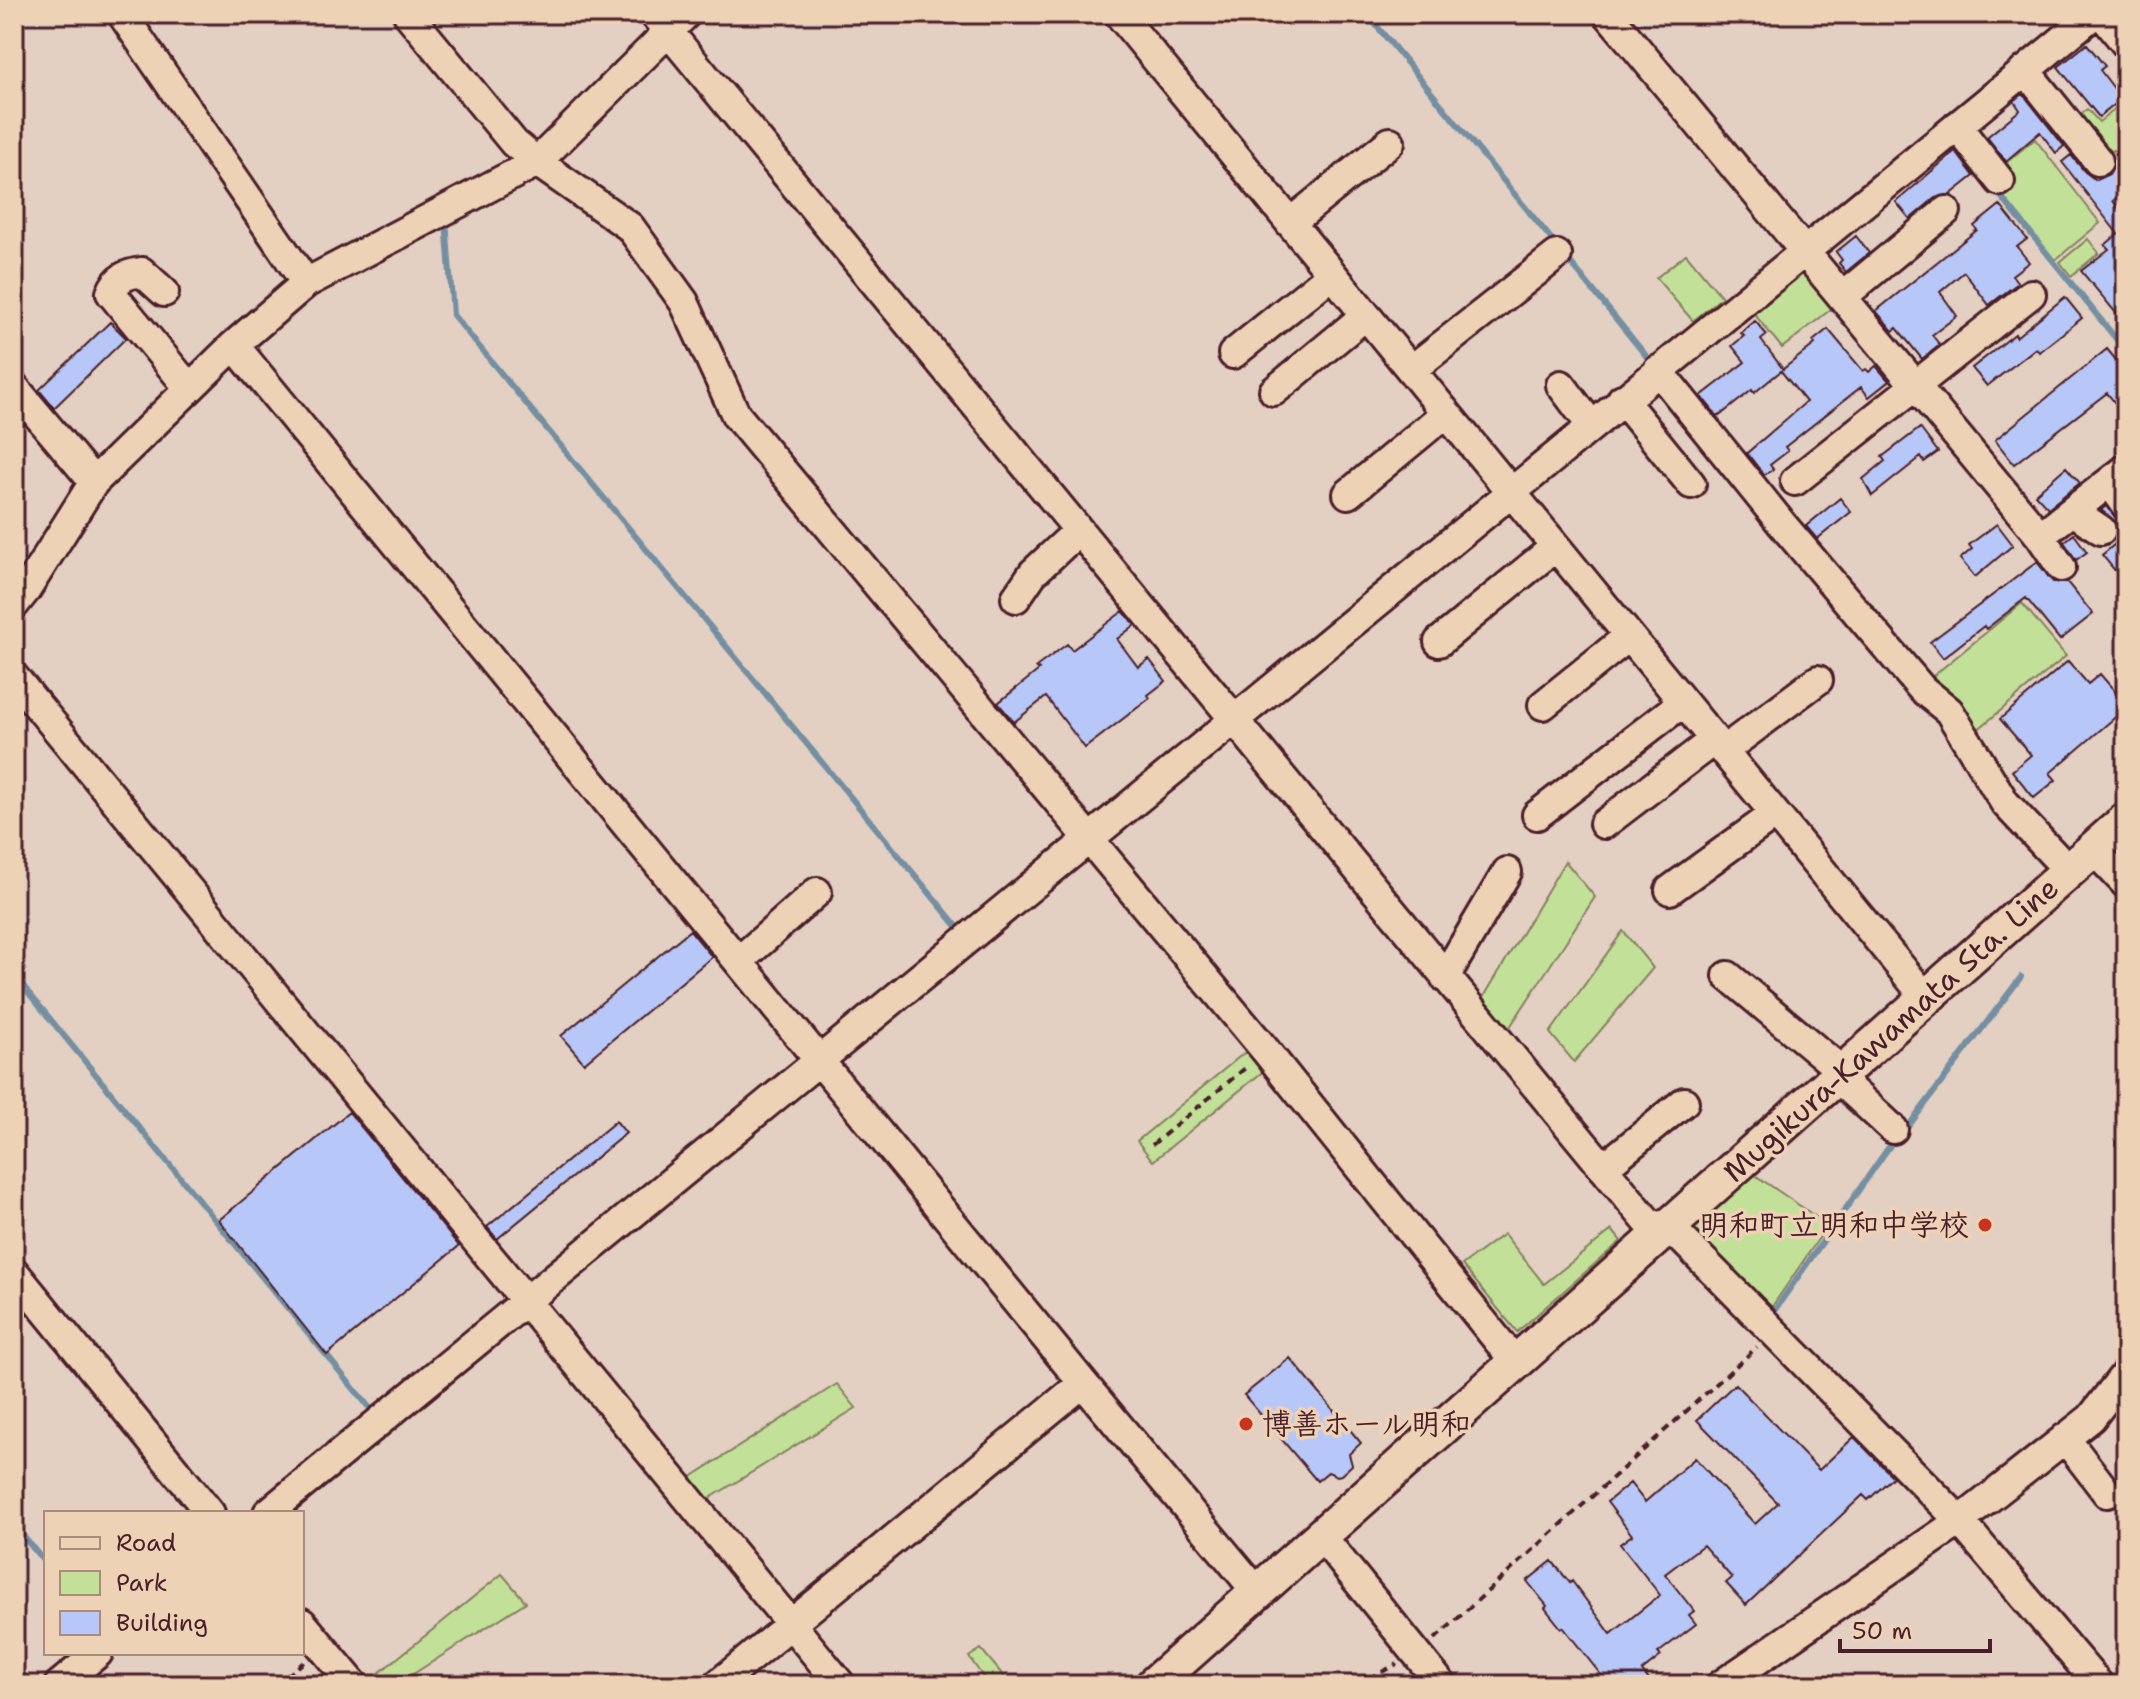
<svg xmlns="http://www.w3.org/2000/svg" width="2140" height="1699" font-family="'Shantell Sans','Klee One',sans-serif">
	<rect width="100%" height="100%" fill="#e3d0c2"/>
	<filter id="ink" filterUnits="userSpaceOnUse"><feTurbulence type="fractalNoise" baseFrequency=".0125" numOctaves="2"/><feDisplacementMap in="SourceGraphic" scale="16" xChannelSelector="R" yChannelSelector="G"/><feConvolveMatrix kernelMatrix="1 2 1 2 8 2 1 2 1" color-interpolation-filters="sRGB"/></filter>
	<g filter="url(#ink)">
		<path fill="#c3e098" stroke="#868062" stroke-width="2" d="M2126 101V140L2106 156 2075 118 2087 109 2099 122Z
			M2035 139 2100 223 2054 261 1988 177Z
			M2088 239 2099 253 2071 276 2060 262Z
			M1686 254 1722 297 1693 321 1656 278Z
			M1801 263 1840 302 1782 348 1747 305Z
			M2022 603 2066 656 1976 731 1933 676Z
			M1565 861 1595 897 1506 1033 1482 1000Z
			M1623 931 1653 968 1574 1062 1550 1033Z
			M1249 1049 1266 1069 1153 1161 1137 1141Z
			M1752 1173 1828 1225 1769 1311 1691 1225Z
			M1612 1230 1621 1241 1517 1332 1462 1265 1504 1234 1544 1284Z
			M837 1384 856 1408 707 1500 688 1479Z
			M502 1574 526 1602 396 1685H364Z
			M981 1649 1011 1685H989L969 1657Z"/>
		<g fill="none" stroke-linecap="round" stroke-linejoin="round">
			<path stroke="#748fa2" stroke-width="6" d="M1367 14 1557 246
				M1995 189 2126 351
				M446 220 453 315 961 931
				M1566 257 1651 362
				M14 975 373 1412
				M1774 1311 1891 1144 1907 1128 2021 977
				M14 1525 46 1564"/>
		</g>
		<path fill="#b7c7f7" stroke="#4a1f2b" stroke-width="2" d="M2087 44 2105 66 2100 70 2122 99 2099 117 2058 67Z
			M2023 94 2064 146 2056 153 2040 132 2006 161 1987 137 2020 110 2014 101Z
			M1955 151 1974 176 1950 195 1935 198 1910 219 1896 202Z
			M2071 155 2085 172 2096 180 2109 174 2114 165 2126 155V190L2113 201 2126 218V325L2081 271 2109 249 2105 245 2118 234 2062 162Z
			M2000 205 2027 239 2017 247 2029 262 2012 275 2018 283 1989 305 1964 272 1940 292 1957 316 1932 335 1940 345 1922 359 1897 328 1893 331 1876 311 1977 230 1974 226Z
			M1856 236 1869 253 1846 272 1839 263 1842 260 1836 252Z
			M2065 297 2082 318 2039 352 2036 348 1987 386 1972 368 2015 334 2016 337Z
			M1755 321 1767 335 1761 340 1783 369 1815 344 1813 341 1828 329 1863 371 1866 369 1869 372 1876 366 1889 381 1869 397 1861 387 1785 447 1788 451 1770 465 1773 469 1764 475 1747 453 1806 402 1781 371 1754 393 1752 390 1718 417 1701 396 1745 362 1732 346 1744 336 1741 333Z
			M110 322 126 338 54 408 39 390Z
			M2107 349 2126 372V417L2107 393 2014 464 1995 440Z
			M1920 428 1938 452 1924 462 1921 457 1872 496 1863 479 1885 461 1882 457Z
			M2066 467 2080 483 2048 508 2035 494Z
			M1840 498 1851 512 1817 539 1806 526Z
			M2106 506 2118 520 2126 522V584L2102 555 2121 539 2117 534 2116 522 2101 510Z
			M1997 524 2013 545 1975 577 1960 559 1972 549 1969 545Z
			M2074 534 2087 552 2076 560 2064 542Z
			M2037 562 2053 582H2067L2093 614 2060 640 2026 598 1986 629 1984 626 1943 658 1930 642Z
			M1123 611 1135 625 1117 639 1138 667 1149 659 1166 681 1148 695 1150 698 1085 748 1046 697 1014 722 998 703 1039 670 1036 667 1067 644 1072 650Z
			M2068 661 2088 684 2100 674 2126 704V708L2050 773 2056 780 2034 798 2012 771 2031 755 2000 719Z
			M690 930 712 957 584 1063 561 1036Z
			M349 1112 459 1246 327 1355 219 1220Z
			M616 1121 626 1133 497 1239 487 1227Z
			M1290 1358 1361 1443 1349 1454 1352 1465 1341 1475 1337 1476 1328 1472 1317 1481 1244 1395Z
			M1735 1384 1819 1470 1854 1437 1893 1477 1868 1500 1863 1495 1746 1605 1726 1583 1732 1578 1703 1545 1665 1574 1694 1611 1689 1615 1696 1624 1658 1653 1661 1656 1642 1671 1653 1685H1609L1563 1627 1561 1628 1545 1608 1547 1606 1527 1581 1552 1561 1570 1583 1572 1581 1611 1634 1660 1595 1620 1544 1632 1535 1607 1502 1630 1483 1645 1502 1695 1458 1755 1524 1778 1503 1697 1420Z"/>
		<g fill="none" stroke-linecap="round" stroke-linejoin="round">
			<defs>
				<path id="minor" d="M122 14 306 283
					M408 14 514 143 537 162 630 227 684 302 736 415 1266 1051 1516 1363
					M654 14 1647 1221 1683 1240 1960 1521 2099 1685
					M1119 14 1927 999
					M1608 14 2040 536 2061 567
					M2102 14 2126 44
					M2025 70 2098 161
					M1957 126 2000 181
					M1290 223 1390 142
					M164 292 142 272C126 274 117 278 111 293L189 388
					M1842 297 1946 211
					M234 345 1083 1383 1257 1592
					M1233 354 1332 274
					M1411 370 1557 255
					M1658 370 1782 524 1922 689 1949 711 2005 803 2069 871
					M1561 385 1591 425
					M14 387 94 482
					M1274 391 1366 315
					M1622 399 1691 484
					M1795 481 2031 294
					M2110 482 2126 505
					M1348 494 1446 413
					M2073 511 2101 530
					M2040 536 2126 469
					M1016 598 1033 573 1078 531
					M14 605 26 590 94 482 234 345 306 283 537 162 686 14
					M1439 642 1555 547
					M14 677 841 1685
					M1543 705 1629 636
					M1723 751 1818 680
					M1537 815 1683 702
					M1604 824 1714 740
					M2093 849 2126 884
					M1670 890 1775 814
					M739 961 817 892
					M1728 976 1843 1072
					M1445 977 1507 872
					M1838 1078 1893 1129
					M1603 1168 1684 1102
					M14 1272 210 1513
					M2065 1438 2107 1493
					M268 1513 2094 14
					M1322 1537 1442 1685
					M302 1623 354 1685
					M59 1685 98 1653
					M717 1685 1083 1383
					M1721 1685 1960 1521 2091 1418 2126 1373"/>
				<path id="major" d="M1153 1685 2126 820"/>
			</defs>
			<use href="#minor" stroke="#4a1f2b" stroke-width="34"/>
			<use href="#major" stroke="#4a1f2b" stroke-width="40"/>
			<path stroke="#4a1f2b" stroke-width="4" stroke-dasharray="8 6" stroke-linecap="butt" d="M1152 1145 1249 1065
				M1435 1639 1757 1347
				M276 1685 305 1661
				M1357 1685 1397 1664"/>
			<use href="#minor" stroke="#eed2b5" stroke-width="28"/>
			<use href="#major" stroke="#eed2b5" stroke-width="34"/>
		</g>
	</g>
	<g fill="#c8321e" stroke="#eed2b5" stroke-width="3">
		<circle cx="1985" cy="1225" r="8"/>
		<circle cx="1246" cy="1424" r="8"/>
	</g>
	<g text-anchor="middle" stroke-width="7" stroke-linejoin="round" paint-order="stroke">
		<g font-size="30" fill="#4a1f2b" stroke="#eed2b5">
			<text transform="translate(1891 1030) rotate(-42)" y="10">Mugikura-Kawamata Sta. Line</text>
		</g>
		<g font-size="30" font-weight="bold" fill="#4a1f2b" stroke="#eed2b5" text-anchor="end">
			<text x="1969" y="1235">明和町立明和中学校</text>
			<text x="1262" y="1434" text-anchor="start">博善ホール明和</text>
		</g>
	</g>
	<rect width="2140" height="1699" fill="none" stroke="#eed2b5" stroke-width="48"/>
	<rect x="24" y="24" width="2092" height="1651" fill="none" stroke="#4a1f2b" stroke-width="3" filter="url(#ink)"/>
	<rect x="44" y="1511" width="260" height="144" fill="#eed2b5" stroke="#ac8a7e" stroke-width="2"/>
	<rect x="60" y="1537" width="40" height="12" fill="#eed2b5" stroke="#ac8a7e" stroke-width="2"/>
	<text x="116" y="1551" font-size="24" fill="#4a1f2b">Road</text>
	<rect x="60" y="1571" width="40" height="24" fill="#c3e098" stroke="#ac8a7e" stroke-width="2"/>
	<text x="116" y="1591" font-size="24" fill="#4a1f2b">Park</text>
	<rect x="60" y="1611" width="40" height="24" fill="#b7c7f7" stroke="#ac8a7e" stroke-width="2"/>
	<text x="116" y="1631" font-size="24" fill="#4a1f2b">Building</text>
	<path d="M1840 1639v12h150v-12" fill="none" stroke="#4a1f2b" stroke-width="4"/>
	<text x="1852" y="1639" font-size="24" fill="#4a1f2b" stroke="#eed2b5" stroke-width="6" paint-order="stroke">50 m</text>
</svg>
